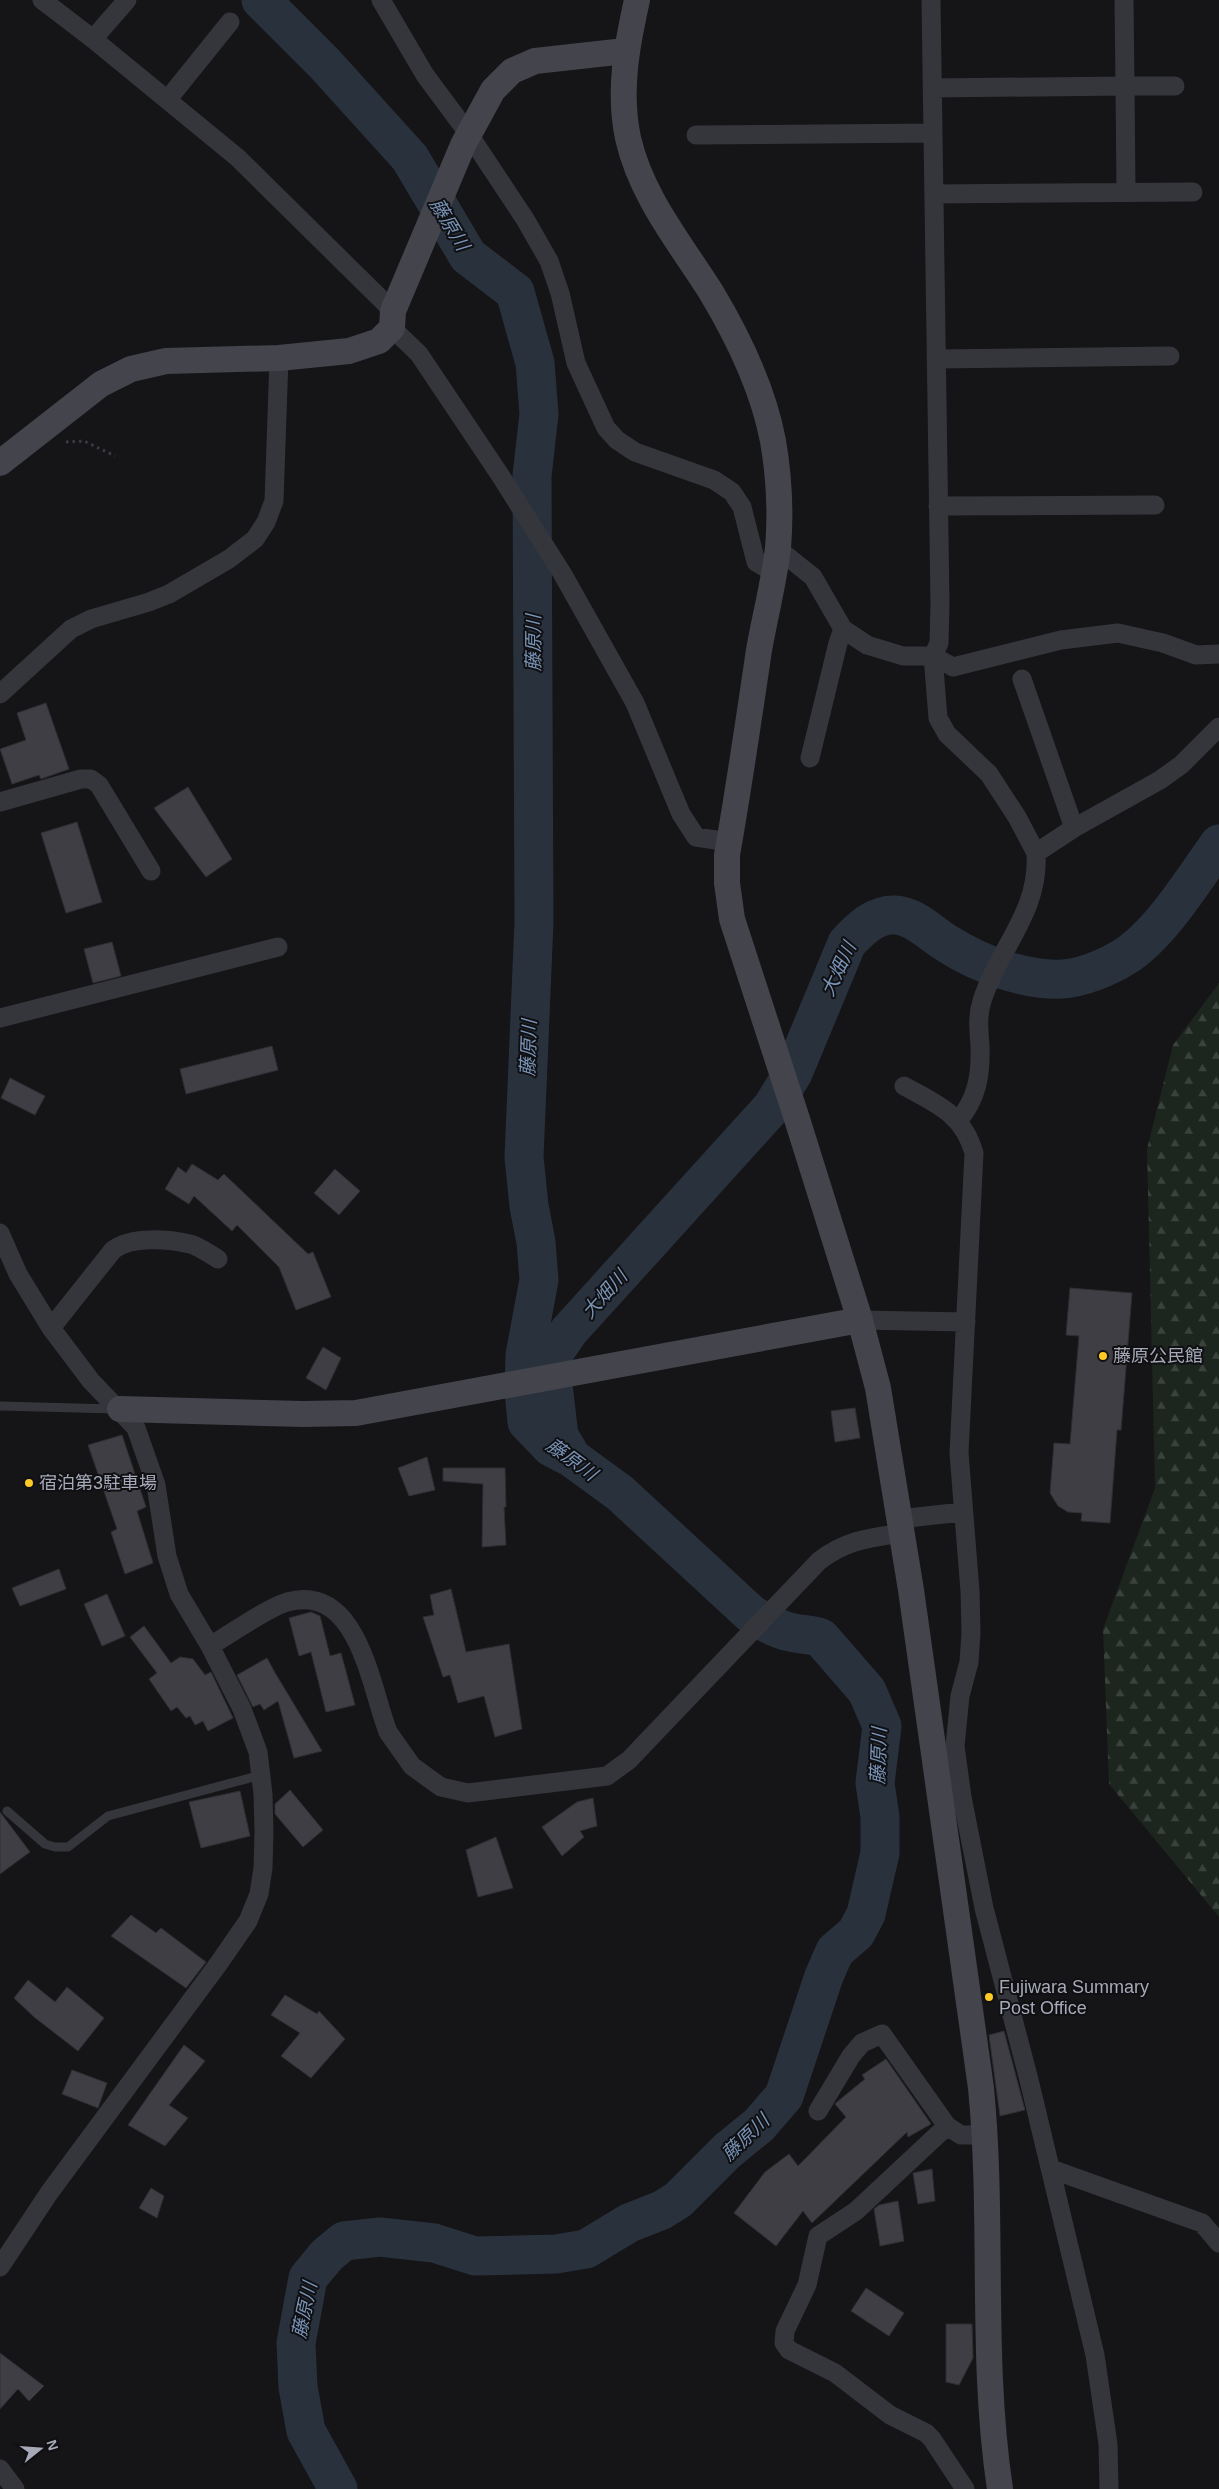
<svg xmlns="http://www.w3.org/2000/svg" width="1219" height="2489" font-family="Helvetica,'Noto Sans JP',sans-serif">
	<defs>
		<pattern id="forest-firs" width="22" height="20" patternUnits="userSpaceOnUse" patternTransform="scale(1.25)"><rect width="22" height="20" fill="#1c251e"/><path d="M5 1l3.5 6h-7zM16 11l3.5 6h-7z" fill="#3a423d"/></pattern>
	</defs>
	<rect width="100%" height="100%" fill="#151417"/>
	<path fill="url(#forest-firs)" d="M1219 983V1917L1109 1784 1103 1629 1155 1488 1147 1149 1173 1045Z"/>
	<g fill="none" stroke-linecap="round" stroke-linejoin="round">
		<path stroke="#29323c" stroke-width="39" d="M261 0 325 64 410 158 468 256 515 292 535 363 539 414 532 476 534 922 524 1157 529 1206 536 1242 539 1280 525 1355 524 1390 527 1422 551 1447 572 1458 620 1493 751 1614C763 1621 776 1629 790 1632 801 1635 811 1634 821 1638L867 1691 882 1726 875 1783 880 1817V1853L866 1914 856 1933 835 1951 824 1976 784 2096 759 2125 727 2151 678 2200 662 2210 629 2223 586 2249 556 2254 475 2256 434 2243 380 2237 344 2241 327 2255 308 2278 296 2343 298 2387 306 2431 338 2489
			M572 1458 559 1436 553 1385 545 1366 569 1331 772 1107 793 1073 847 943C860 929 875 914 895 915 915 916 931 934 948 944 979 964 1025 981 1063 979 1082 978 1108 967 1124 957 1160 935 1194 879 1219 844"/>
	</g>
	<path fill="#3e3e44" stroke="#2f2e33" d="M46 703 69 769 41 779 39 775 12 784 0 749 26 740 17 713Z
		M188 787 232 859 206 877 154 808Z
		M77 822 102 902 66 913 41 833Z
		M112 942 121 976 93 983 84 949Z
		M272 1046 278 1070 186 1094 180 1069Z
		M10 1078 45 1096 35 1115 1 1098Z
		M192 1164 218 1180 224 1174 308 1254 313 1252 331 1297 296 1310 279 1267 237 1225 232 1231 194 1196 189 1204 165 1189 178 1167 186 1173Z
		M335 1169 360 1191 339 1215 314 1193Z
		M1070 1288 1132 1293 1121 1430H1117L1110 1523 1081 1521 1082 1513 1068 1512 1058 1506 1050 1493 1054 1443 1070 1444 1079 1336 1066 1335Z
		M323 1347 341 1358 326 1390 306 1378Z
		M855 1408 860 1438 835 1442 831 1411Z
		M122 1435 146 1507 137 1511 153 1563 125 1574 111 1532 117 1529 88 1445Z
		M427 1457 435 1490 409 1496 398 1468Z
		M443 1468H505L506 1507H504L506 1545 482 1547 483 1484 443 1481Z
		M59 1569 66 1589 20 1606 12 1588Z
		M451 1589 466 1652 509 1644 522 1729 495 1737 484 1696 458 1703 450 1675 443 1677 423 1617 434 1615 430 1595Z
		M107 1594 125 1636 102 1646 84 1604Z
		M311 1612 320 1616 330 1656 341 1653 355 1705 326 1712 311 1652 299 1656 289 1618Z
		M144 1626 171 1663 180 1657 193 1659 205 1675 211 1672 233 1718 208 1731 203 1721 195 1725 190 1716 186 1718 177 1707 171 1711 149 1679 157 1673 130 1637Z
		M267 1658 274 1671 322 1751 294 1758 278 1701 264 1710 260 1704 253 1707 237 1675Z
		M290 1790 323 1830 303 1847 275 1814V1804Z
		M240 1791 250 1836 201 1848 189 1802Z
		M593 1798 597 1826 580 1831 584 1837 562 1856 542 1827 577 1802Z
		M0 1812 30 1852 0 1874Z
		M496 1837 513 1888 478 1897 466 1850Z
		M131 1915 156 1933 161 1928 206 1962 186 1988 111 1936Z
		M28 1980 55 2002 67 1987 104 2018 78 2051 34 2017 14 1998Z
		M285 1995 317 2014 319 2011 345 2039 311 2078 281 2056 300 2033 271 2015Z
		M1004 2031 1025 2110 1000 2116 989 2035Z
		M184 2045 205 2061 169 2105 188 2118 165 2146 128 2125Z
		M886 2059 931 2124 908 2137 907 2132 812 2223 803 2211 776 2246 734 2213 765 2172 789 2154 798 2166 846 2117 835 2104 837 2102 865 2079 862 2075Z
		M72 2070 107 2083 98 2108 62 2094Z
		M932 2169 935 2201 918 2204 913 2173Z
		M151 2188 164 2196 157 2218 139 2208Z
		M898 2201 904 2241 880 2246 874 2209 879 2205Z
		M866 2288 904 2313 889 2336 851 2311Z
		M946 2324H972L973 2358 959 2385 946 2382Z
		M0 2353 44 2386 29 2401 18 2389 0 2409Z"/>
	<g fill="none" stroke-linecap="round" stroke-linejoin="round">
		<path stroke="#3b3c43" stroke-width="3" stroke-dasharray="2.5 4" stroke-linecap="butt" d="M66 442 84 441 115 456"/>
		<path stroke="#35363c" stroke-width="9" d="M0 1406 115 1409
			M7 1811 45 1844 55 1847H68L108 1816 261 1775"/>
		<path stroke="#35363c" stroke-width="19" d="M42 0 93 39 238 158 393 311
			M381 0 425 75 468 133 525 219 549 261 560 293 576 363 606 428 617 440 635 452 714 480 732 492 742 507 756 562 773 572
			M93 39 127 0
			M932 88 1125 86 1124 0
			M168 99 230 22
			M696 135 933 133
			M1126 192 1125 86H1175
			M934 194 1193 192
			M392 328 419 354 500 475 562 573 635 703 681 814 696 837 729 842
			M936 359 1170 356
			M938 506 1155 505
			M778 549 813 577 843 629 867 645 903 656H933L939 643 940 604 931 0
			M933 656 953 667 1061 640 1118 633 1163 643 1196 655 1219 654
			M933 656 938 718 947 734 989 774 1017 817 1036 853
			M1022 679 1074 828
			M0 694 71 629 91 619 149 602 169 594 229 559 255 539 266 522 274 501 279 358
			M810 758 838 643 843 629
			M0 802 81 779H91L99 785 151 871
			M0 1018 278 947
			M904 1086C937 1104 963 1114 974 1153L959 1453 970 1591 971 1633 969 1662 960 1696 955 1746 962 1797 984 1908 1029 2080 1095 2355 1108 2444 1109 2489
			M958 1121C977 1099 981 1075 980 1046 979 1031 977 1016 982 1001 998 949 1040 912 1036 853L1074 828 1160 780 1181 765 1219 727
			M0 1233 18 1274 51 1328 91 1381 136 1428 156 1485 167 1556 179 1594 210 1646 242 1709 258 1752 263 1794 264 1832 263 1868 259 1894 248 1921 219 1963 49 2193 0 2267
			M860 1320 966 1322
			M51 1328 113 1250C131 1236 168 1239 190 1244 199 1246 209 1254 218 1259
			M899 1519 962 1512
			M210 1646C229 1635 267 1608 287 1602 358 1583 370 1685 388 1732L412 1766 427 1777 441 1787 468 1793 607 1776 629 1760 819 1561C846 1540 869 1538 902 1533
			M818 2111 851 2056 862 2043 882 2034 947 2126 961 2135H985
			M947 2126 856 2211 818 2236 807 2285 785 2331 784 2343 789 2350 835 2373 890 2415 926 2433 932 2439 965 2489
			M1051 2169 1202 2223 1219 2243
			M0 2469 15 2489"/>
		<path stroke="#43444c" stroke-width="26" d="M637 0C627 45 618 91 628 138 641 196 680 243 711 292 738 337 763 388 773 441 779 476 781 512 778 548 774 582 765 616 759 650 749 718 739 787 727 855V883L732 919 797 1119 860 1320 878 1388 911 1590 981 2088C994 2221 980 2356 1000 2489
			M0 463 101 384 131 369 166 361 279 358 349 351 379 341 392 328 393 311 463 145 493 90 512 71 535 61 625 51
			M120 1409 303 1414 356 1413 860 1320"/>
	</g>
	<g fill="#ffca24" stroke="#100f12" stroke-width="2">
		<circle cx="1103" cy="1356" r="5"/>
		<circle cx="29" cy="1483" r="5"/>
		<circle cx="989" cy="1997" r="5"/>
	</g>
	<g text-anchor="middle" stroke-width="4" stroke-linejoin="round" paint-order="stroke">
		<g font-size="18" fill="#a5a9b8" stroke="#100f12" text-anchor="start">
			<text x="1113" y="1362">藤原公民館</text>
			<text x="39" y="1489">宿泊第3駐車場</text>
			<text x="999" y="1993">Fujiwara Summary<tspan x="999" dy="21">Post Office</tspan></text>
		</g>
		<g font-size="19" font-style="italic" fill="#7894b7" stroke="#100f12">
			<text transform="translate(450 224) rotate(59)" y="7">藤原川</text>
			<text transform="translate(533 643) rotate(-90)" y="7">藤原川</text>
			<text transform="translate(838 969) rotate(-65)" y="7">大畑川</text>
			<text transform="translate(528 1048) rotate(-88)" y="7">藤原川</text>
			<text transform="translate(604 1294) rotate(-48)" y="7">大畑川</text>
			<text transform="translate(572 1459) rotate(36)" y="7">藤原川</text>
			<text transform="translate(878 1756) rotate(-88)" y="7">藤原川</text>
			<text transform="translate(745 2137) rotate(-44)" y="7">藤原川</text>
			<text transform="translate(304 2310) rotate(-78)" y="7">藤原川</text>
		</g>
	</g>
	<g transform="translate(40 2449) rotate(73)" stroke="#100f12" stroke-width="4" paint-order="stroke">
	<path d="M0-4L9 19L0 12L-9 19Z" fill="#a5a9b8"/>
	<text y="-8" font-size="14" font-weight="bold" text-anchor="middle" fill="#a5a9b8">N</text>
	</g>
</svg>
